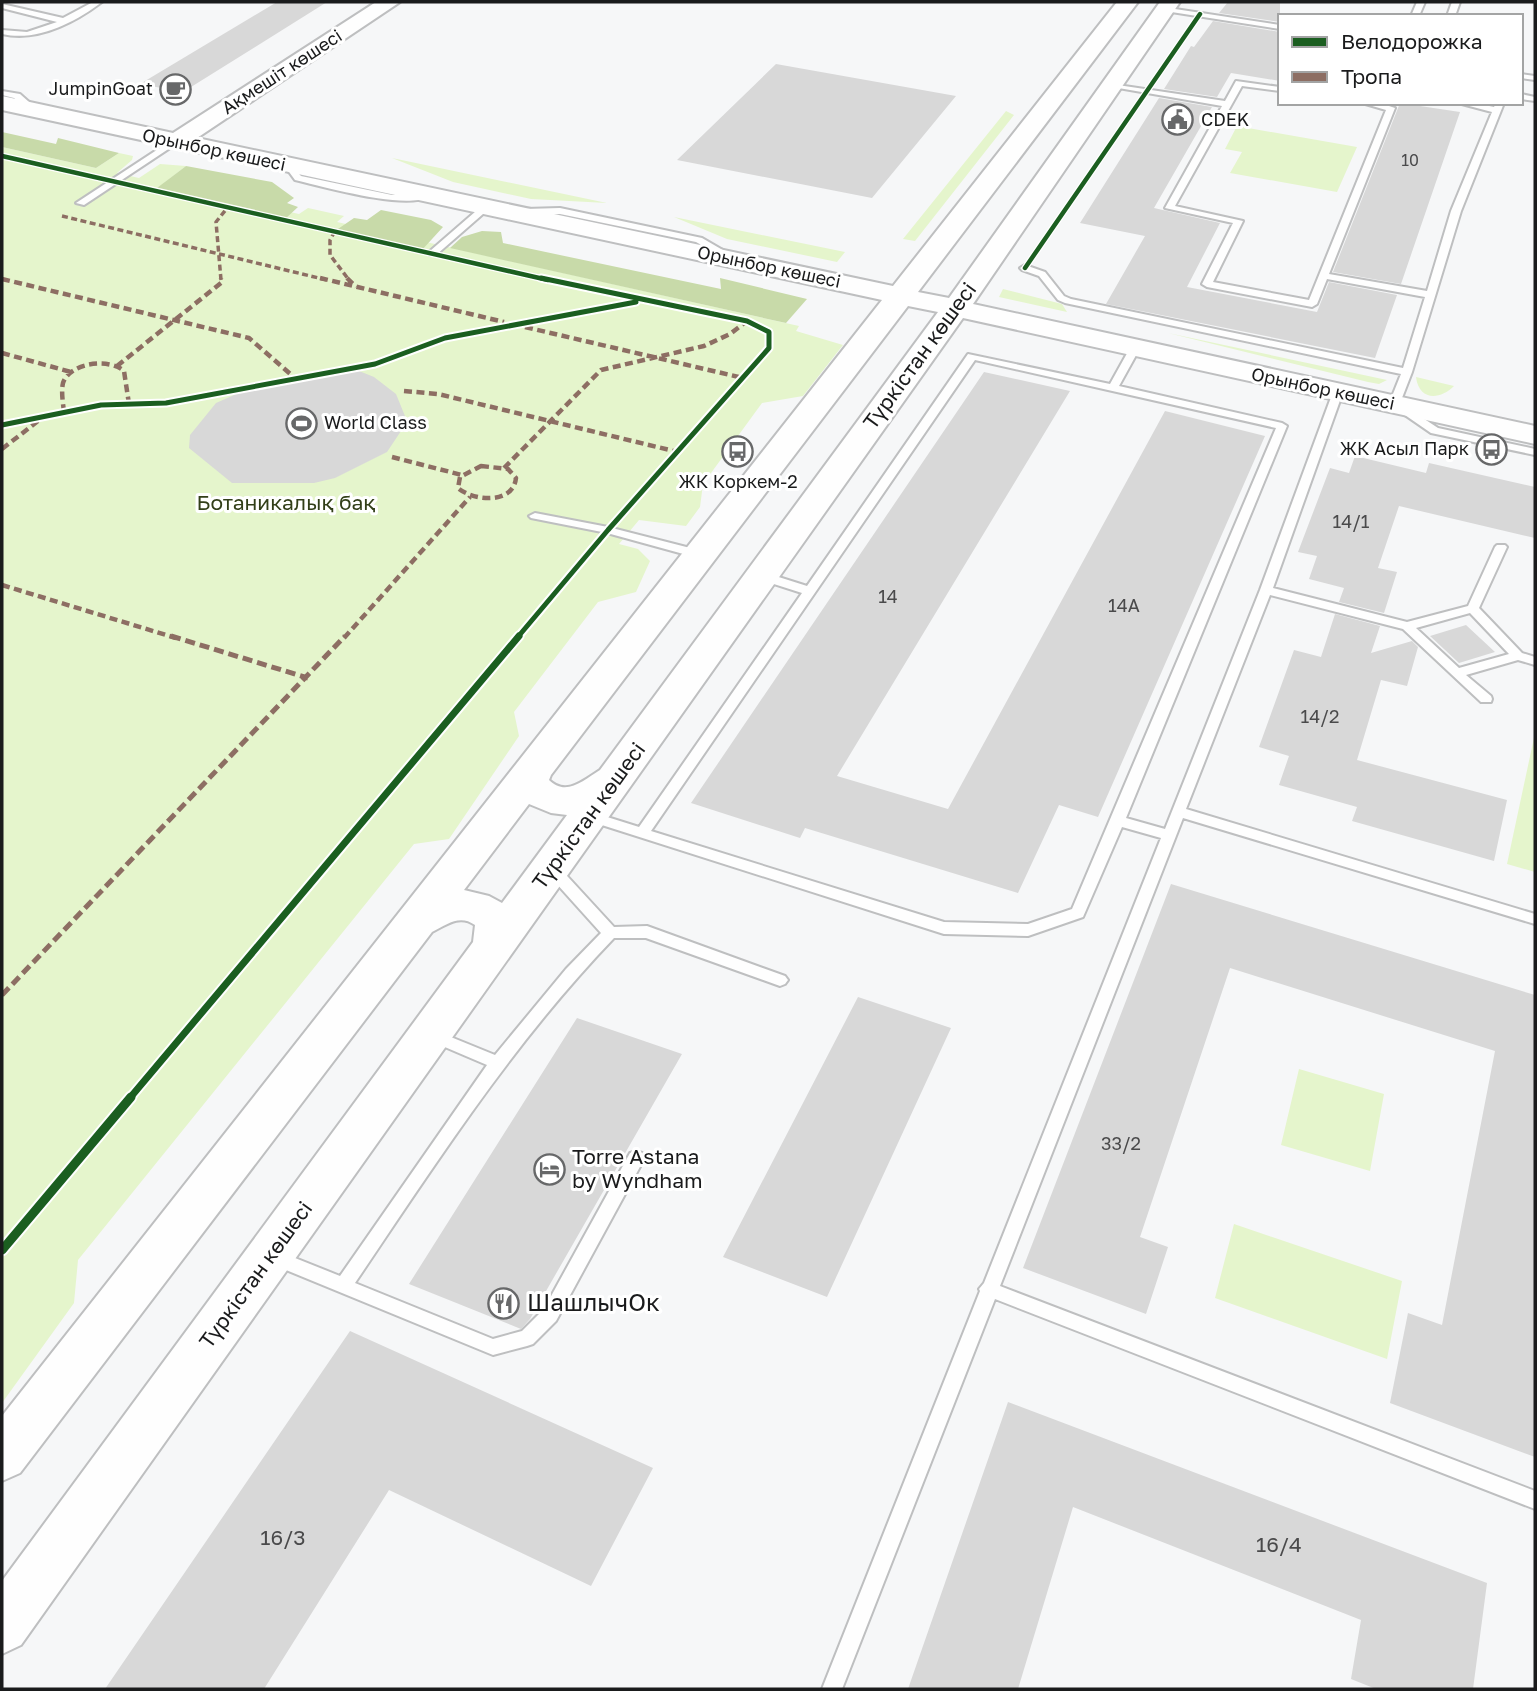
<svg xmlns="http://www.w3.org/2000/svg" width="1537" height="1691" font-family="'Golos Text',sans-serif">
	<rect width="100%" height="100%" fill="#f6f7f8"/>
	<path fill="#e5f5cc" d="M1006 111 1014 115 915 241 903 239Z
		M1237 126 1357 147 1337 192 1230 173 1242 152 1225 149Z
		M2 147 96 168 119 153 133 156 132 160 117 173 139 178 160 164 186 166 164 183 299 214 308 208 344 216 337 222 799 326 796 331 843 345 803 396 762 403 703 484 700 507 686 526 639 520 619 544 638 549 650 561 636 592 598 602 514 712 519 736 449 839 414 844 78 1260 74 1303 2 1403Z
		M392 158 607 203 531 199 453 182Z
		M674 217 845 252 837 262 727 239Z
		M1003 289 1062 304 1067 312 999 297Z
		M1168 333 1387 380 1379 384 1368 382Z
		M1416 377 1454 386C1440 400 1419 401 1416 377Z
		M1535 733V872L1507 864Z
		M1299 1069 1384 1094 1370 1171 1281 1145Z
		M1234 1224 1402 1281 1387 1359 1215 1298Z"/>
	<path fill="#c8daa9" d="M2 132 56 144 58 138 119 153 96 168 2 147Z
		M186 166 272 182 294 198 287 203 298 207 284 220 153 191Z
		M381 210 431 220 443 227 422 250 335 231 354 218 367 220Z
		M482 231 501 232 503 243 721 289 720 278 807 299 786 323 450 248 462 237Z"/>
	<path fill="#d8d8d8" d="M277 2H327L183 92 140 84Z
		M1228 2H1280V22L1219 13Z
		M1213 21 1280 32V81L1231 73 1217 97 1164 89 1191 46 1194 47Z
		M776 64 956 96 872 198 677 160Z
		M1159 98 1212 107 1154 208 1220 223 1187 287 1317 312 1329 282 1397 295 1375 358 1106 304 1145 236 1080 223Z
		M1400 103 1460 112 1401 284 1333 272Z
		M359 371 374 377 396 394 405 416 403 428 387 452 335 478 314 483H232L189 448 190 435 216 403 241 392Z
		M984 372 1070 391 837 776 948 809 1165 411 1265 436 1098 817 1059 805 1018 893 805 828 800 838 691 803Z
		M1355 456 1426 473 1429 463 1535 487V538L1399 506 1378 568 1397 572 1384 613 1339 602 1344 588 1309 579 1317 556 1298 552 1330 468 1349 473Z
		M1335 614 1380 626 1371 653 1412 641 1418 647 1407 686 1381 680 1357 760 1507 800 1494 861 1352 821 1357 807 1279 785 1289 756 1259 747 1294 650 1321 657Z
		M1466 625 1495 652 1459 663 1430 636Z
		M1171 884 1535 995V1457L1390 1403 1408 1313 1442 1325 1495 1051 1230 968 1140 1237 1168 1247 1146 1314 1023 1268Z
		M858 997 951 1028 827 1297 723 1257Z
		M577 1018 682 1054 530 1319 521 1329 409 1284Z
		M350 1331 653 1468 591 1586 389 1490 264 1689H105Z
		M1008 1402 1487 1583 1473 1689H1376L1351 1679 1361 1620 1073 1507 1018 1689H908Z"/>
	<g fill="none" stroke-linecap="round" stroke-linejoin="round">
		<defs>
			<path id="lane" d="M93 2H102C74 23 37 42 2 34V30L27 32 57 22 2 8V4L63 18Z
				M1417 2H1425L1419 16H1411Z
				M1452 2H1460L1455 16H1447Z
				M1162 7 1280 25V29L1165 11H1162Z
				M1521 74 1535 76V80L1521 78Z
				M1236 81 1280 87V91L1242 86 1175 206 1243 221 1213 282 1309 300 1386 110 1362 103H1380L1395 108 1329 274 1427 291 1451 211 1492 112 1458 103H1475L1494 107 1496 103H1504L1461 211 1412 372 1400 403 1438 428 1535 449V455L1431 433 1389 404 1401 374 1065 303 1058 300 1039 276 1022 270 1020 268 1025 265 1045 272 1064 296 1071 299 1403 368 1425 297 1327 279 1317 304 1312 307 1207 287 1202 284 1233 223 1165 208 1222 106 1107 86 1111 84 1225 101Z
				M2 91 20 94 38 110 31 112 14 98 2 95Z
				M1521 94 1535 97V101L1521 99Z
				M172 140 179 142 84 205 76 203Z
				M288 162 301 176 392 195 422 194 427 197C405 210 321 186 295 180L284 165Z
				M483 205 491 207 436 255H430V251Z
				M560 208 702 238 733 256 725 258 696 242 560 214 525 215 520 212 525 209Z
				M1135 345 1140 348 1119 386 1282 423 1287 426 1126 818 1165 829 1260 590 1333 392 1338 389 1342 390 1343 392 1273 588 1407 622 1468 606 1495 547 1497 545H1505L1507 547 1479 608 1522 653 1535 657V665L1518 660 1466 675 1491 696 1492 699 1491 702H1481L1403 629 1270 595 1186 809 1535 914V924L1183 818 1000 1286 1535 1491V1509L995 1299 842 1689H822L980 1291 979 1289 984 1283 1161 838 1122 827 1083 917 1028 936 944 934 583 819 581 816 588 811 639 827 802 593 758 579V573H766L807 586 968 354 1110 384 1130 348ZM975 360 1276 428 1072 909 1028 924 944 922 651 831ZM1470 613 1509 654 1459 668 1416 628Z
				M535 513 608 527 702 551 704 554 698 558 607 533 531 518 529 516Z
				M552 864 557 865 614 927 647 926 785 976 788 980 785 984 780 986 646 938H614C513 1043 436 1163 355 1283L493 1339 522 1331 544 1309 630 1153 636 1151 642 1153 644 1158 642 1163 556 1321 533 1344 527 1346 493 1355 269 1263 266 1258 269 1253 275 1250 340 1276 487 1065 426 1039 423 1035 426 1031 431 1029 436 1031 495 1055 566 969 601 933 547 873 545 869 547 865Z"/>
			<path id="secondary" d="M376 2H400L197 138 893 286 1117 2H1138L918 292 949 298 1160 2H1180L973 304 1535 426V444L963 318 21 1645 2 1654V1581L473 942 475 925C460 914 447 924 432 932L20 1473 2 1481V1416L882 300 2 110V96L173 133ZM908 306 938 312 600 770C584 780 566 797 549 780L551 775ZM529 804 551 813 567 815 502 903 489 896 464 890Z"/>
		</defs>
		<use href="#lane" stroke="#bebfc0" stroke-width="4"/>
		<use href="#secondary" stroke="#bebfc0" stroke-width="4"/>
		<use href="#lane" fill="#fefefe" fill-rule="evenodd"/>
		<use href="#secondary" fill="#fefefe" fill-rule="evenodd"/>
		<path stroke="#8d6e63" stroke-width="3.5" stroke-dasharray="6 3.5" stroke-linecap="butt" d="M62 216 327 280
			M335 231 330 240V255L349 280
			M221 280 216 222 228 207"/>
		<path stroke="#8d6e63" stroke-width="4.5" stroke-dasharray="8 4.5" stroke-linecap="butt" d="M320 278 504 322
			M347 278 356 287
			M2 279 249 338 295 378
			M525 327 743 378
			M2 353 71 372
			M117 366 221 283V278
			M404 391 438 394 678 452
			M64 412C63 403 61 392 63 383 70 362 110 358 124 371L129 404
			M2 449 38 421
			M392 457 462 475
			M481 466 508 469 516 478C513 505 473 501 458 488L460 477Z
			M504 468 601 370 704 346 730 334 747 321
			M2 585 176 638
			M344 638 470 497"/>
		<path stroke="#8d6e63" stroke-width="5" stroke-dasharray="10 5" stroke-linecap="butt" d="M171 636 308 678
			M2 995 345 636"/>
		<defs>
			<path id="cycleway-far3" d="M2 156 548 280
				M1025 268 1200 14"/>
			<path id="cycleway-far2" d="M2 425 101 405 166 403 375 364 445 338 636 302
				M517 638 608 530 769 348V332L747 321 541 278"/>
			<path id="cycleway-far1" d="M129 1099 519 636"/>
			<path id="cycleway" d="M2 1250 131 1097"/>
		</defs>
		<use href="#cycleway-far3" stroke="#fff" stroke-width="7"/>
		<use href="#cycleway-far2" stroke="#fff" stroke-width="9"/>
		<use href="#cycleway-far1" stroke="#fff" stroke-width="11"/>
		<use href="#cycleway" stroke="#fff" stroke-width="13"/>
		<use href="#cycleway-far3" stroke="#1b5e20" stroke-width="4.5"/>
		<use href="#cycleway-far2" stroke="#1b5e20" stroke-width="5"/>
		<use href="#cycleway-far1" stroke="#1b5e20" stroke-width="7"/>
		<use href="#cycleway" stroke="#1b5e20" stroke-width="9"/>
	</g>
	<defs>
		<symbol id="cafe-ring" viewBox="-11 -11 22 22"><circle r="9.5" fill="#fff" stroke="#676869" stroke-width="1.5"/><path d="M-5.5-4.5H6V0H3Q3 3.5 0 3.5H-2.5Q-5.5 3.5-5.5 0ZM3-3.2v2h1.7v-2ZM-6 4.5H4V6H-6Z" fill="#676869"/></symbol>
		<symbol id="civic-ring" viewBox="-11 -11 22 22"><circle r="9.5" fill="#fff" stroke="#676869" stroke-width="1.5"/><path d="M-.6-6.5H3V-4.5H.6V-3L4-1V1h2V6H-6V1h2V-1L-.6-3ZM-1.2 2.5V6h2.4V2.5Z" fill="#676869"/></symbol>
		<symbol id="stadium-ring" viewBox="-11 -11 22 22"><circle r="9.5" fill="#fff" stroke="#676869" stroke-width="1.5"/><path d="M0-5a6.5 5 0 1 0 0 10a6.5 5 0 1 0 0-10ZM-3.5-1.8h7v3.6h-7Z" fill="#676869"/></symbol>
		<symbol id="bus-ring" viewBox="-11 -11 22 22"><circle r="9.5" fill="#fff" stroke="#676869" stroke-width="1.5"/><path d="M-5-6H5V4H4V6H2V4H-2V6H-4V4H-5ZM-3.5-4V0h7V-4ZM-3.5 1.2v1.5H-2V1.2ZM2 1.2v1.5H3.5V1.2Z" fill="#676869"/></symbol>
		<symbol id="hotel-ring" viewBox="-11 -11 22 22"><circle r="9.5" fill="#fff" stroke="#676869" stroke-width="1.5"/><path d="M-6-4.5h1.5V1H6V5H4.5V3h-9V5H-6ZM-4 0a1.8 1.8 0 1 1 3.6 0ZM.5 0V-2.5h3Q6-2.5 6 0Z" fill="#676869"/></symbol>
		<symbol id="restaurant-ring" viewBox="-11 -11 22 22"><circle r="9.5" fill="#fff" stroke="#676869" stroke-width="1.5"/><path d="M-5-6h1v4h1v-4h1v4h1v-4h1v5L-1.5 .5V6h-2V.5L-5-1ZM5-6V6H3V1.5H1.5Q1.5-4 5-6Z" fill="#676869"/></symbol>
	</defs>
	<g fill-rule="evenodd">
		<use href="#cafe-ring" x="158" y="72" width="35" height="35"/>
		<use href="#civic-ring" x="1160" y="102" width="35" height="35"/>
		<use href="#stadium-ring" x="284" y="406" width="35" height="35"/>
		<use href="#bus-ring" x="1474" y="432" width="35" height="35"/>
		<use href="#bus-ring" x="720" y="434" width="35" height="35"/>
		<use href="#hotel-ring" x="532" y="1152" width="35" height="35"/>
		<use href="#restaurant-ring" x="486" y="1286" width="35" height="35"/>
	</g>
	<g text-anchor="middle" stroke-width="6" stroke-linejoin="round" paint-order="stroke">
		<g font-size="16" fill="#4a4a4b">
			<text x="1410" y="166">10</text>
		</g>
		<g font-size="18" fill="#1a1b1c" stroke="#fff">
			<text transform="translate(282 72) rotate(-33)" y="6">Ақмешіт көшесі</text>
			<text transform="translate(214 150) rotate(12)" y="6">Орынбор көшесі</text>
			<text transform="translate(769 267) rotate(12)" y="6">Орынбор көшесі</text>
			<text transform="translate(1323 389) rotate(12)" y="6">Орынбор көшесі</text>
		</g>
		<g font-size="18" fill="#1a1b1c" stroke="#fff" text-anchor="end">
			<text x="153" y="95">JumpinGoat</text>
			<text x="1201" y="126" text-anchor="start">CDEK</text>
			<text x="324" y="429" text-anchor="start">World Class</text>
			<text x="1469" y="455">ЖК Асыл Парк</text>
			<text x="738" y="488" text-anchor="middle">ЖК Коркем-2</text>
		</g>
		<g font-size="18" fill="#4a4a4b">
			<text x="1351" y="528">14/1</text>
			<text x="888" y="603">14</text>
			<text x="1124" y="612">14А</text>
			<text x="1320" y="723">14/2</text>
			<text x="1121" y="1150">33/2</text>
		</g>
		<g font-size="21" fill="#1a1b1c" stroke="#fff">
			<text transform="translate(920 356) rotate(-54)" y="7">Түркістан көшесі</text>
			<text transform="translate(589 816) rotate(-54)" y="7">Түркістан көшесі</text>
			<text transform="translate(256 1275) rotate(-54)" y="7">Түркістан көшесі</text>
		</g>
		<g font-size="21" fill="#323f19" stroke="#fff">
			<text x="286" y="510">Ботаникалық бақ</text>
		</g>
		<g font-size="21" fill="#1a1b1c" stroke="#fff" text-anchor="start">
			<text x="572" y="1164">Torre Astana<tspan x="572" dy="24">by Wyndham</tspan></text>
		</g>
		<g font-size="21" fill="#4a4a4b">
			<text x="283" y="1545">16/3</text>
			<text x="1279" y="1552">16/4</text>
		</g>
		<g font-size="24" fill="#1a1b1c" stroke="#fff" text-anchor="start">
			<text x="527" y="1311">ШашлычОк</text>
		</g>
	</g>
	<rect width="1537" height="1691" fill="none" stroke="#1a1b1c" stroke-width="7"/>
	<rect x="1278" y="14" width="245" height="91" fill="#ffffff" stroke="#a3a4a4" stroke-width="2"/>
	<rect x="1292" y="37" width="35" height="10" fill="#1b5e20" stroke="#a3a4a4" stroke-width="2"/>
	<text x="1341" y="49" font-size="21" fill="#1a1b1c">Велодорожка</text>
	<rect x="1292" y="72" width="35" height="10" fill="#8d6e63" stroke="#a3a4a4" stroke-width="2"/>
	<text x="1341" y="84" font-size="21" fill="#1a1b1c">Тропа</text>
</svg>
